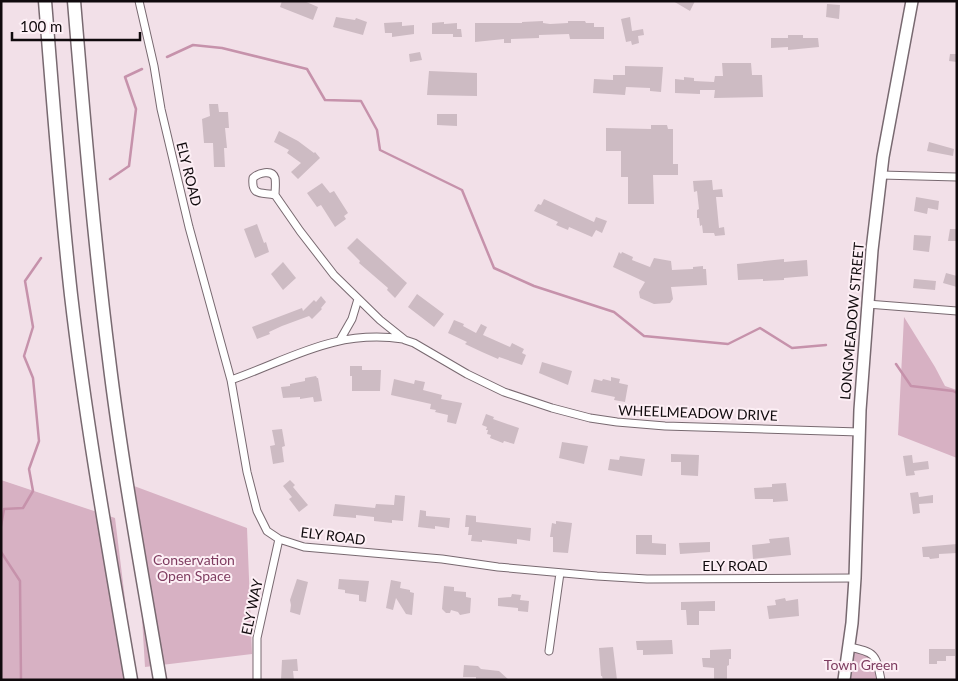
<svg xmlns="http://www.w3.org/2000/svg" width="958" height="681" font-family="Lato,sans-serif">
	<rect width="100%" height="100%" fill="#f2e0e8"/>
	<path fill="#d7b1c3" d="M904 317 935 367 945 386 957 390V458L898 435Z
		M1 480 115 518 135 680H1Z
		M134 486 247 528 252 654 145 667Z
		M849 647 870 651 881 680H844Z"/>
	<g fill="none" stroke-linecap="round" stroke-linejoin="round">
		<path stroke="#c692ab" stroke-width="2.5" d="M167 57 193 45 222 48 307 69 325 100 361 101 377 130 380 150 462 190 494 268 534 286 614 312 644 336 728 344 760 328 792 348 826 345
			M110 179 129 166 136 109 125 77 142 69
			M896 364 911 386 953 391 957 393
			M1 526 4 509 23 508 33 491 29 469 39 441 33 378 24 356 33 327 25 281 41 258
			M1 552 20 581 21 680"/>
	</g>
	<path fill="#cdbbc3" d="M282 1H304L318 7 313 20 280 7Z
		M673 1H695L690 11Z
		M827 4 840 5 839 19 826 17Z
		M336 17 355 20 356 18 367 22 363 35 333 27Z
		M630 17 632 31 643 29 644 35 638 36 639 43 632 45 631 41 626 42 621 19Z
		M543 21V23L550 24 568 23V21H585L586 23H594V27H604V39H570L569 34 539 35V38L511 39V43H504V39L475 42V23H522V22Z
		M402 22V26L414 25V34L392 37V33H385L384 23Z
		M444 22V24L457 23V29H461L462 37H453V34H432V23Z
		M788 35H803V38H818L819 47 788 50V47L771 48V38H788Z
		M420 52 422 60 410 62 409 54Z
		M950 54H957V62L949 61Z
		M722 63H751L752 75H762L763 97 714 98 715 90H700V94L675 93V79L684 80V77L694 78V81L714 82 715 76H723Z
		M625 66 663 67 661 92 650 91V88L626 87 625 95 593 93 594 79 613 80V75H625Z
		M429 71 477 73V96L427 95Z
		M209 104H218L219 112H228L229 128H225L227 148H224L225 167H214L213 143H204L202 119 210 116Z
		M437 114H457V126L437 125Z
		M651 125H667L668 129H673V164H678V175H653L654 204H628V177H621V151H606V128L651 129Z
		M279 131 298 141 314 153 315 152 320 158 298 179 291 172 301 163 287 153 289 150 274 142Z
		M929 142 954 149 953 156 927 151Z
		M712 180 713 190 722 189 723 197H716L719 228 724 227 725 235 715 236 714 233H703L702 225 700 226 699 218H697V210L699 209 697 191 694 192 693 181Z
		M322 183 330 193 334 191 348 213 344 216 346 219 335 227 321 205 317 207 307 193Z
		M916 197 939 201 938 210 928 208 927 214 914 211Z
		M544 199 594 222 596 217 607 221 602 233 596 230 592 237 569 227 568 230 556 225 558 222 534 211 538 204 541 205Z
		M257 224 264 243 266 242 269 252 255 258 244 229Z
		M950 229H957V241H948Z
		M914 235 931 236 929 252 913 250Z
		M357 238 407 283 395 298 387 290 388 288 359 263 360 261 347 248Z
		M619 252 621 254 622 252 633 257 632 260 650 267 654 258 671 261 672 270 693 269V267L703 266V269H706L707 285 671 287 673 299 670 303 654 304 640 298 639 292 645 282 613 267Z
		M784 259V262L807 260 808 276 784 278V280L763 281V279L738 280 737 264Z
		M283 262 296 278 283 290 271 274Z
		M946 273 957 276V287L943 283Z
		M914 279 936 281 935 290 913 288Z
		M417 294 444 314 434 327 408 307Z
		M321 296 326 302 321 308 322 309 312 319 309 316 282 326 269 332 270 334 257 339 252 327 302 308 303 311 314 300 316 302Z
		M454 320 464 324 463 326 476 333 481 324 487 327 483 335 510 347 512 343 524 349 522 353 526 355 522 365 499 357 498 359 482 352 465 344 467 342 448 333Z
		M542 362 572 371 568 385 539 373Z
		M350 366H362V370H381L380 391H352V376H350Z
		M316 376 317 378H318L322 401 314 402 313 397 300 399V397L283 398 281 387 290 386V384L305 381V378Z
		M611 377 620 379 619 383 628 385 625 402 614 400 615 397 591 392 594 379 602 381 603 379 611 381Z
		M394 379 414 384 415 380 425 382 423 390 442 395 441 399 462 403 456 424 447 422 448 415 435 412 436 410 430 409 431 404 391 395Z
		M486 414 494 417 493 419 519 428 514 444 504 441 503 443 490 438 491 435 487 434 488 430H486L487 427 482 425Z
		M282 429 285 446 282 447 284 462 273 464 270 446 275 445 272 430Z
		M562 442 588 446 584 464 559 458Z
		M671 454 699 455 698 476 681 475V462H671Z
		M912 455 913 463 928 461 929 469 914 471 915 475 906 476 903 456Z
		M620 456 645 459 642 476 608 470 610 459 619 460Z
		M290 480 295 485 293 487 308 505 299 512 289 499 292 497 283 486Z
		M786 483 788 501 773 502V499H755L754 488 772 487V484Z
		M918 492 919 497 933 495V503L919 504 920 513 913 514 910 493Z
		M395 495 405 496 403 521 392 520V523L374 521V517L356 515V518L333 516 335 504 375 508 376 504 394 505Z
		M420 510 426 511V516L450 518 449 528 435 526V529L418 527Z
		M466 515 476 516V522L531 528 530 541 517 539V544L482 540V542L471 541 472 535H468L469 527H465Z
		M556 521 572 523 568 553 553 552V537H550L552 523 556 524Z
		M636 535H652V543L666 544V555L636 554Z
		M789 537 791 555 753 559 752 545 770 543 769 539Z
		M710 542V552L680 554 679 543Z
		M957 544V553L939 554V558L930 559 929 557H923L922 547Z
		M297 579 308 582 300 615 290 612 291 605 290 600Z
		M339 579 369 581 366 602 359 601V595L345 593V590L338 589Z
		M391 580 401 582 400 588 410 590V592L414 593 412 615 406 614 396 598 393 610 386 608Z
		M444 586 454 587V591L466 592V597L471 598 470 613 460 615 458 612 451 610 450 613H446L442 609Z
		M512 594 521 595 520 600 529 601 528 612 518 611V608L498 606V598L511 597Z
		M785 598 786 601 798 599 799 616 769 619 767 606 776 605 775 600Z
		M715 601V611H699V625H687L686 610H681V602Z
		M672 640 673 654 643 655V650H637L636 641Z
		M613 647 617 680H603L602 676H601L599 648Z
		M731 649V659H729V665L727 666V680H714V668L703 667 702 658H710V650Z
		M929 649H955V656H946V661H937V664H929Z
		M297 659 298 671H293L294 680H281L282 660Z
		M464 665 478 666 481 669 499 671 509 680H476V677H463Z"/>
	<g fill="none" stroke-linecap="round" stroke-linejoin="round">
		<defs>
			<path id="minor" d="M139 1 154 66 161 109 189 227 231 380 247 472 257 511 267 531 279 539 304 547 442 559 498 567 597 576 647 579 855 578
				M881 175 957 177
				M275 195C275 191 276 183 275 178 272 169 258 173 253 178 251 197 262 192 275 195L300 231 334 275 380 320 405 340 414 343 467 374 504 392 552 408 590 418 617 422 665 426 859 432
				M867 304 957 311
				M340 340 352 319 358 299
				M231 380C291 359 335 329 403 339
				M849 647C875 652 876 654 881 680
				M549 651 560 573
				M257 680V638L279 539"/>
			<path id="primary" d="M844 680 852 623 855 578 860 410 872 250 883 157 912 1"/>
			<path id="motorway" d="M45 1C53 99 60 197 71 295 86 424 109 552 131 680
				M74 1C84 121 94 240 109 359 122 466 142 573 160 680"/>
		</defs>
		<use href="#minor" stroke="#786970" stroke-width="9"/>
		<use href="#primary" stroke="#786970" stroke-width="14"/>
		<use href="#motorway" stroke="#786970" stroke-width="15"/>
		<use href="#minor" stroke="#fff" stroke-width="7"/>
		<use href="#primary" stroke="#fff" stroke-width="11"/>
		<use href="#motorway" stroke="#fff" stroke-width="12"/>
	</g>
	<g text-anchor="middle" stroke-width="4" stroke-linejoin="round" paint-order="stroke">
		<g font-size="14" fill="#100a0d" stroke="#fdeff5">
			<text transform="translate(189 174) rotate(76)" y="5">ELY ROAD</text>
			<text transform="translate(852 321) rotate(-85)" y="5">LONGMEADOW STREET</text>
			<text transform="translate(698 413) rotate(2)" y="5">WHEELMEADOW DRIVE</text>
			<text transform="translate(333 536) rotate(7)" y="5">ELY ROAD</text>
			<text x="735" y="571">ELY ROAD</text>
			<text transform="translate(252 607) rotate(-78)" y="5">ELY WAY</text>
		</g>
		<g font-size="14" fill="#7e3c60" stroke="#fdeff5">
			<text x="194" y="565">Conservation<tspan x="194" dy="16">Open Space</tspan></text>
			<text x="861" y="670">Town Green</text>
		</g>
	</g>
	<rect width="958" height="681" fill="none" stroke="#100a0d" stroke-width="5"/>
	<path d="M12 32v8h128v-8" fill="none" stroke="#100a0d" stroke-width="2.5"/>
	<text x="20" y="32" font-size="15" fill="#100a0d" stroke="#fdeff5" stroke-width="4" paint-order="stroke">100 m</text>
</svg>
